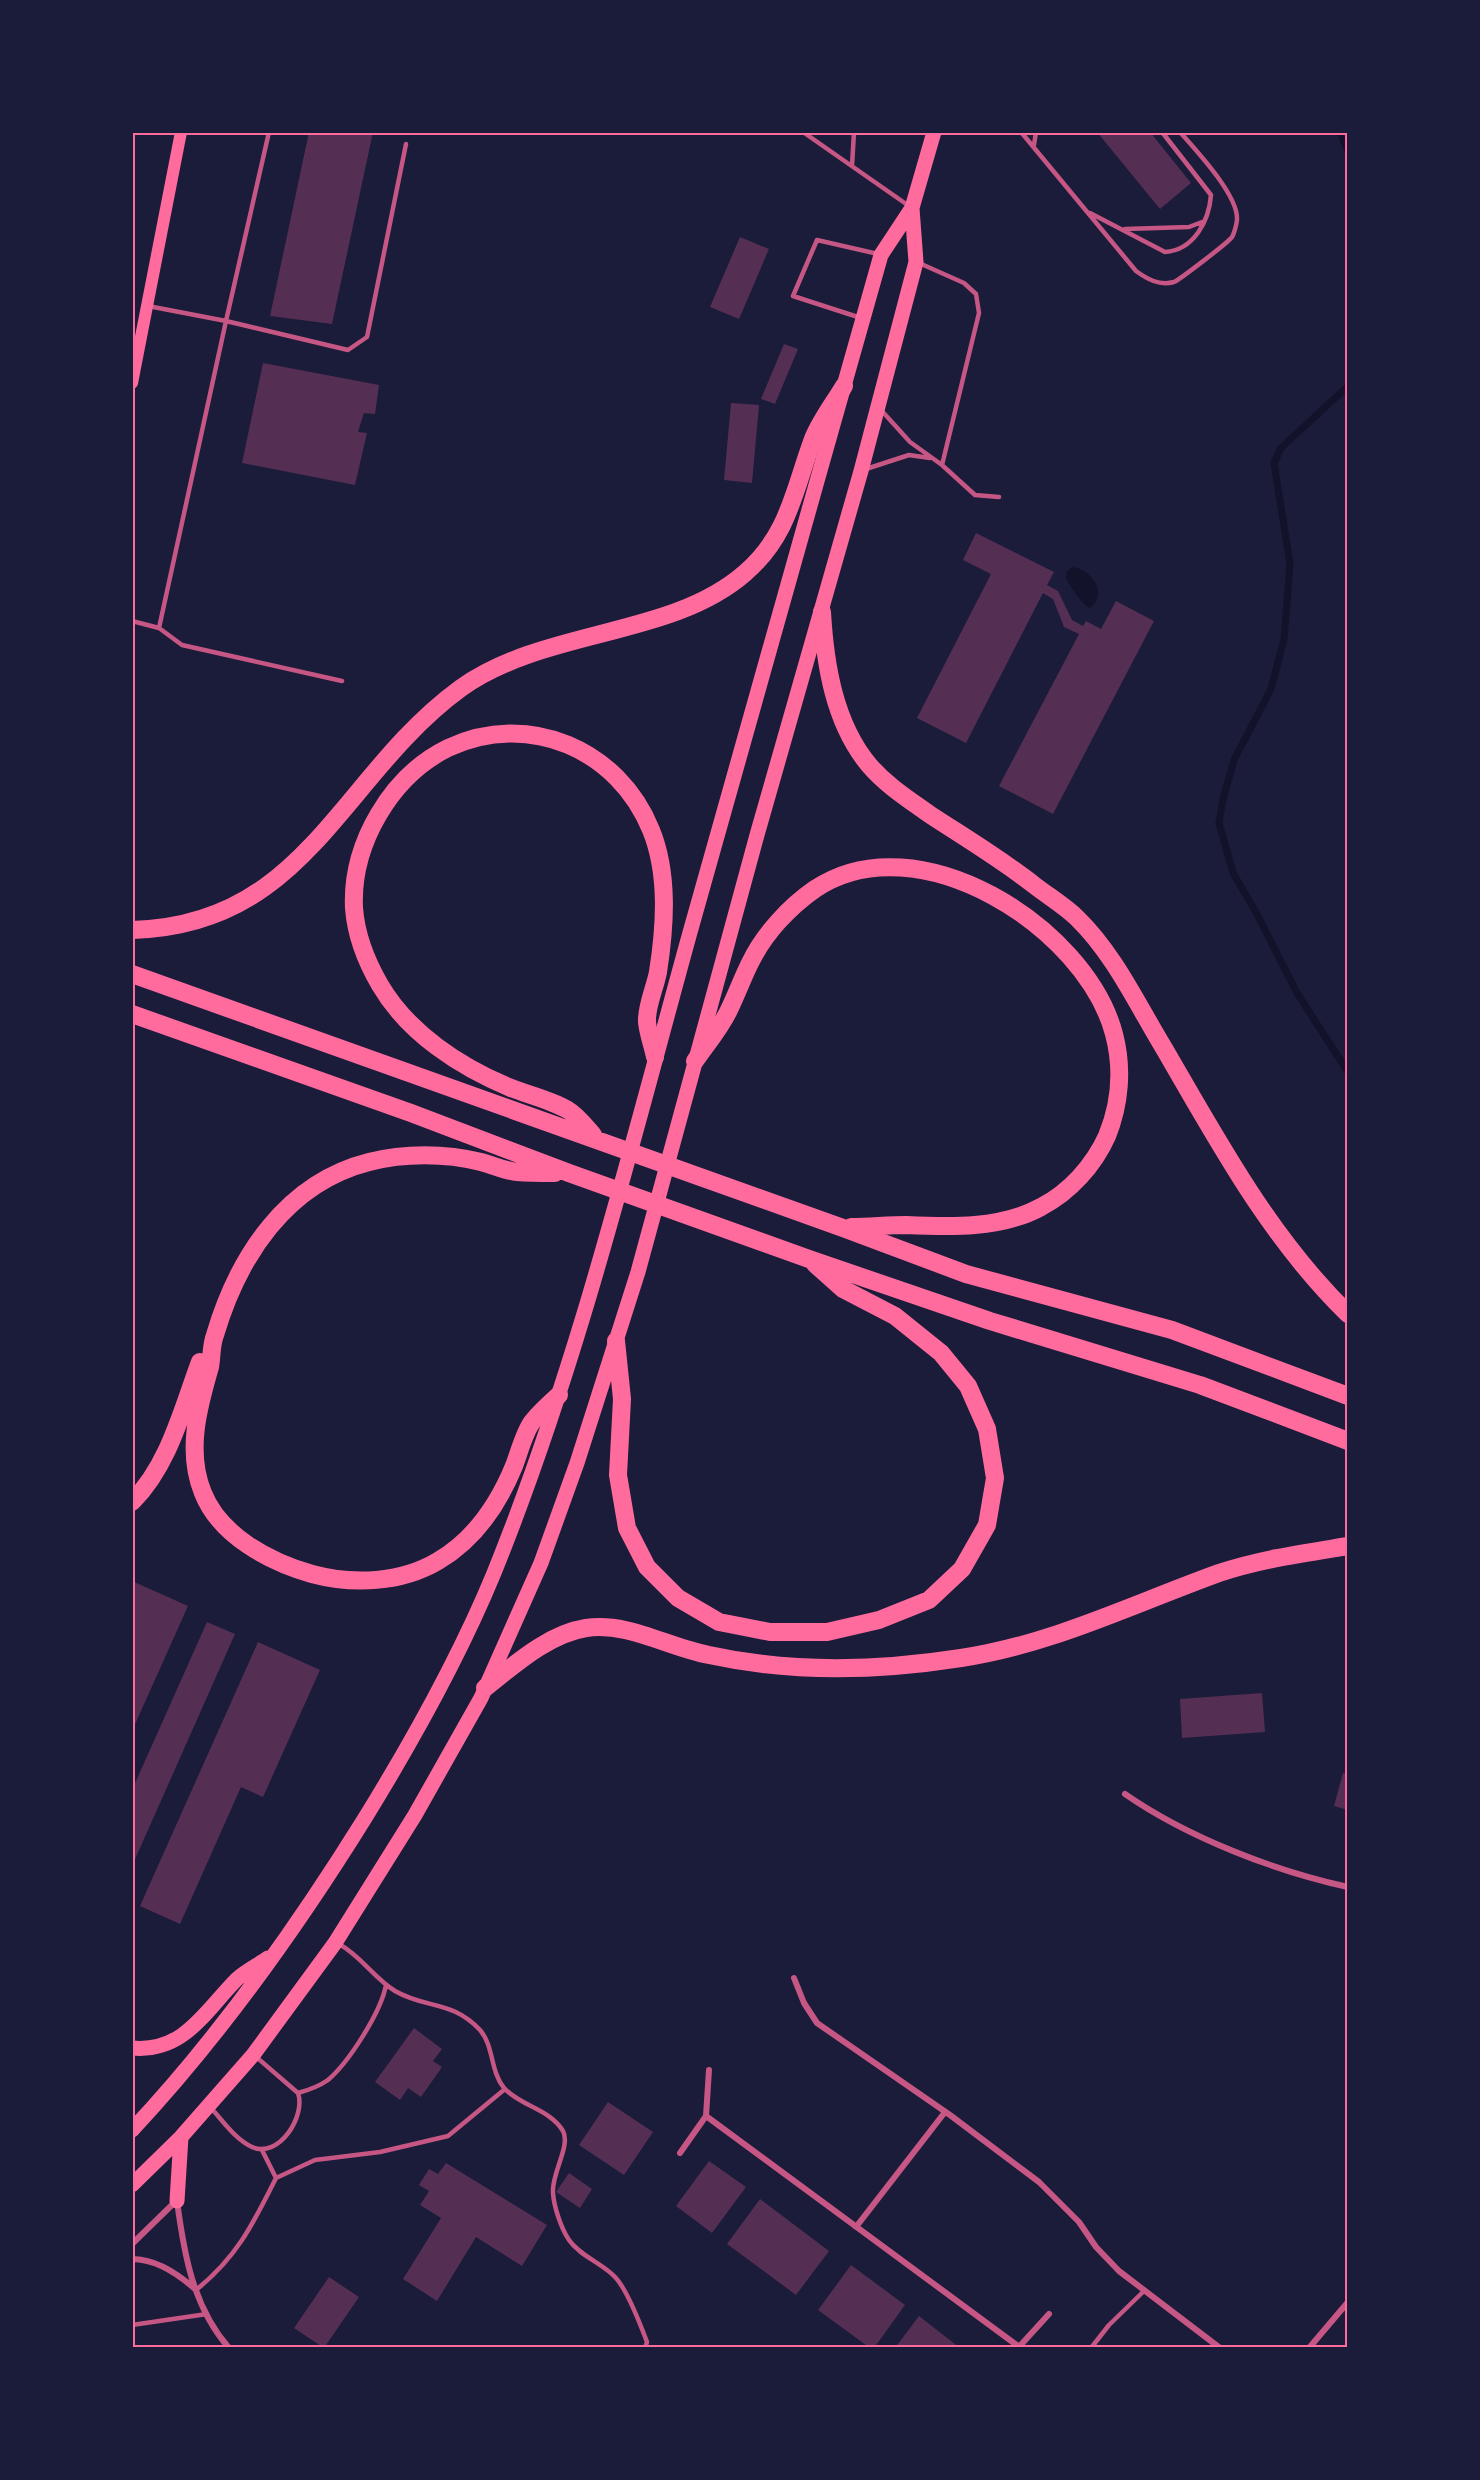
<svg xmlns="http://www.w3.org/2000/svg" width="1480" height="2480" font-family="'DM Sans',sans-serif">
	<rect width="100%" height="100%" fill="#1b1b3a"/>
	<path fill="#12122b" d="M1073 567C1091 570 1109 593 1090 608 1082 605 1070 586 1066 578L1067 571Z"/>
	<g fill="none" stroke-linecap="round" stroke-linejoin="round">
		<path stroke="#12122b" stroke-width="7" d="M1341 134 1348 152
			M1348 386 1281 448 1274 463 1290 564 1284 639 1271 689 1234 760 1223 799 1219 823 1233 873 1257 914 1297 993 1348 1072"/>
	</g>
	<path fill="#542f53" d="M309 132H373L332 324 270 316Z
		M1097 132H1150L1191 183 1160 209Z
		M740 237 769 249 739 319 710 307Z
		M784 344 798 349 775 404 761 399Z
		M263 363 379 385 375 414 364 413 358 432 367 433 355 485 242 463Z
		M731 403 759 405 752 483 724 480Z
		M976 533 1054 572 1047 585 1058 591 1072 620 1083 626 1086 621 1101 629 1116 601 1154 621 1053 814 999 786 1079 634 1064 627 1053 599 1043 593 966 743 917 718 991 574 963 560Z
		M132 1581 188 1606 132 1731Z
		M207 1622 235 1634 132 1866V1790Z
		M258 1642 320 1670 263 1797 241 1787 180 1924 140 1906Z
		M1262 1693 1265 1732 1182 1738 1180 1699Z
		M1343 1773 1348 1774V1810L1334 1806Z
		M414 2028 442 2049 433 2061 442 2067 421 2097 408 2088 400 2100 375 2082Z
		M608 2102 653 2132 624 2175 579 2145Z
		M709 2161 746 2187 712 2233 676 2206Z
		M446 2163 547 2225 522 2266 476 2237 437 2301 403 2279 441 2218 420 2205 429 2191 419 2185 429 2169 438 2174Z
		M569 2173 592 2189 580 2208 556 2192Z
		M760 2199 829 2251 796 2295 727 2244Z
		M851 2265 905 2305 874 2348H870L818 2310Z
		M329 2277 359 2297 324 2348 294 2328Z
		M919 2316 960 2348H895Z"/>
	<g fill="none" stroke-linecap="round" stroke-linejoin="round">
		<path stroke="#c65784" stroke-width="4.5" d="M269 132 226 321 348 350 367 337 406 144
			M803 132 909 206
			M1021 132 1136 271C1147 279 1159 286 1174 282 1179 280 1229 242 1232 237 1234 234 1237 223 1237 219 1238 195 1196 150 1180 132
			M1034 145 1036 132
			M852 166 854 132
			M1090 213 1165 252C1194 250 1209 221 1211 195L1162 132
			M1125 229 1189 227 1202 222
			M919 263 964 283 976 294 979 313 942 465
			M861 318 793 296 817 240 878 254
			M881 410 910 442 942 465 975 495 999 497
			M866 469 909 455 930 458
			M132 621 159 628 226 321 148 306
			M159 628 182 645 342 681
			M339 1944C361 1956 374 1978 395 1991 426 2009 452 2000 480 2030 494 2046 490 2071 504 2088 520 2106 550 2109 563 2131 571 2146 551 2174 553 2193 554 2207 561 2228 569 2240 580 2256 602 2263 615 2277 627 2289 641 2326 647 2342L645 2348
			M298 2093C309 2090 318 2087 328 2080 349 2062 381 2012 386 1985
			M211 2108C223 2121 235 2139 252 2147 279 2159 306 2116 298 2093L255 2056
			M276 2178 315 2160 380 2152 448 2136 505 2089
			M196 2290C237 2257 253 2224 276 2178L262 2150
			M132 2325 207 2314
			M1091 2348 1109 2325 1145 2290"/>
		<path stroke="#c65784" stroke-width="6" d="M1125 1794C1187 1837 1274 1871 1348 1887
			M794 1978 804 2003 817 2023 950 2115 1039 2182 1079 2222 1096 2247 1119 2271 1220 2348
			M706 2116 1018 2346
			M680 2153 706 2116 709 2070
			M177 2201C184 2254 193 2307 229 2348
			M856 2227 945 2112
			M132 2244 176 2201
			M132 2259C156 2259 177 2273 195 2289
			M1018 2348 1049 2314
			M1309 2348 1348 2302"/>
		<path stroke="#ff6b9d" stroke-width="12" d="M132 383 181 132"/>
		<path stroke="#ff6b9d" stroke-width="15" d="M132 2048C184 2053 205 2011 237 1979 246 1971 258 1965 268 1958
			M132 2130C221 2035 296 1929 365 1818 413 1740 459 1658 494 1573 577 1368 630 1150 689 936 752 709 817 482 881 255L912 208 934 132
			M132 2185 181 2137 253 2055 335 1943 415 1815 481 1698 541 1563 577 1463 638 1272 757 835 861 471 916 262 912 208
			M177 2201 181 2137"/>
		<path stroke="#ff6b9d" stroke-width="18" d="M822 612C825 664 834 723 869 765 886 785 908 799 929 814 964 837 1001 859 1034 885 1048 896 1065 906 1077 918 1115 955 1138 1006 1165 1050 1219 1143 1270 1238 1348 1314
			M132 930C306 926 340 776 461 688 545 628 671 638 745 573 789 535 794 490 813 439 820 421 834 403 844 386
			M132 974 843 1228 966 1274 1172 1330 1348 1396
			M132 1014 411 1113 569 1173 809 1259 990 1321 1200 1385 1348 1441
			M695 1061C706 1045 719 1030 728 1012 736 996 742 979 750 963 764 934 789 907 815 889 917 820 1086 927 1114 1034 1123 1068 1120 1104 1107 1136 1094 1165 1070 1192 1041 1207 1001 1229 950 1227 906 1225 888 1225 869 1227 851 1227
			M593 1135C586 1127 577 1115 568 1110 551 1100 529 1095 511 1088 460 1067 408 1033 380 985 366 961 356 935 354 908 351 844 391 776 448 748 529 710 619 750 651 830 669 874 665 927 658 972 655 988 646 1007 647 1022 648 1034 653 1046 655 1057
			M555 1173C542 1173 529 1173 517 1172 505 1171 493 1165 481 1162 445 1153 404 1153 369 1162 286 1183 238 1257 215 1335 211 1345 212 1356 210 1367 198 1408 186 1452 203 1493 220 1536 270 1562 312 1574 353 1585 401 1583 438 1561 474 1540 498 1505 514 1466 519 1453 524 1433 532 1422 540 1412 550 1403 559 1395
			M616 1341 622 1399 618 1475 627 1528 647 1567 678 1598 719 1622 770 1632H827L879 1620 929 1600 962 1569 987 1525 995 1478 987 1429 968 1386 941 1353 895 1316 843 1289 815 1264
			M132 1502C169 1465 182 1410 200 1362
			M485 1688C514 1665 548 1634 586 1628 629 1622 667 1647 709 1655 791 1673 878 1671 961 1658 1053 1644 1133 1604 1219 1573 1261 1559 1305 1553 1348 1546"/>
	</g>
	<rect width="1480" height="2480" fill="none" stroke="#1b1b3a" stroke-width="267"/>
	<rect x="134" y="134" width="1212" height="2212" fill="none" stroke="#ff6b9d" stroke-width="2"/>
</svg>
